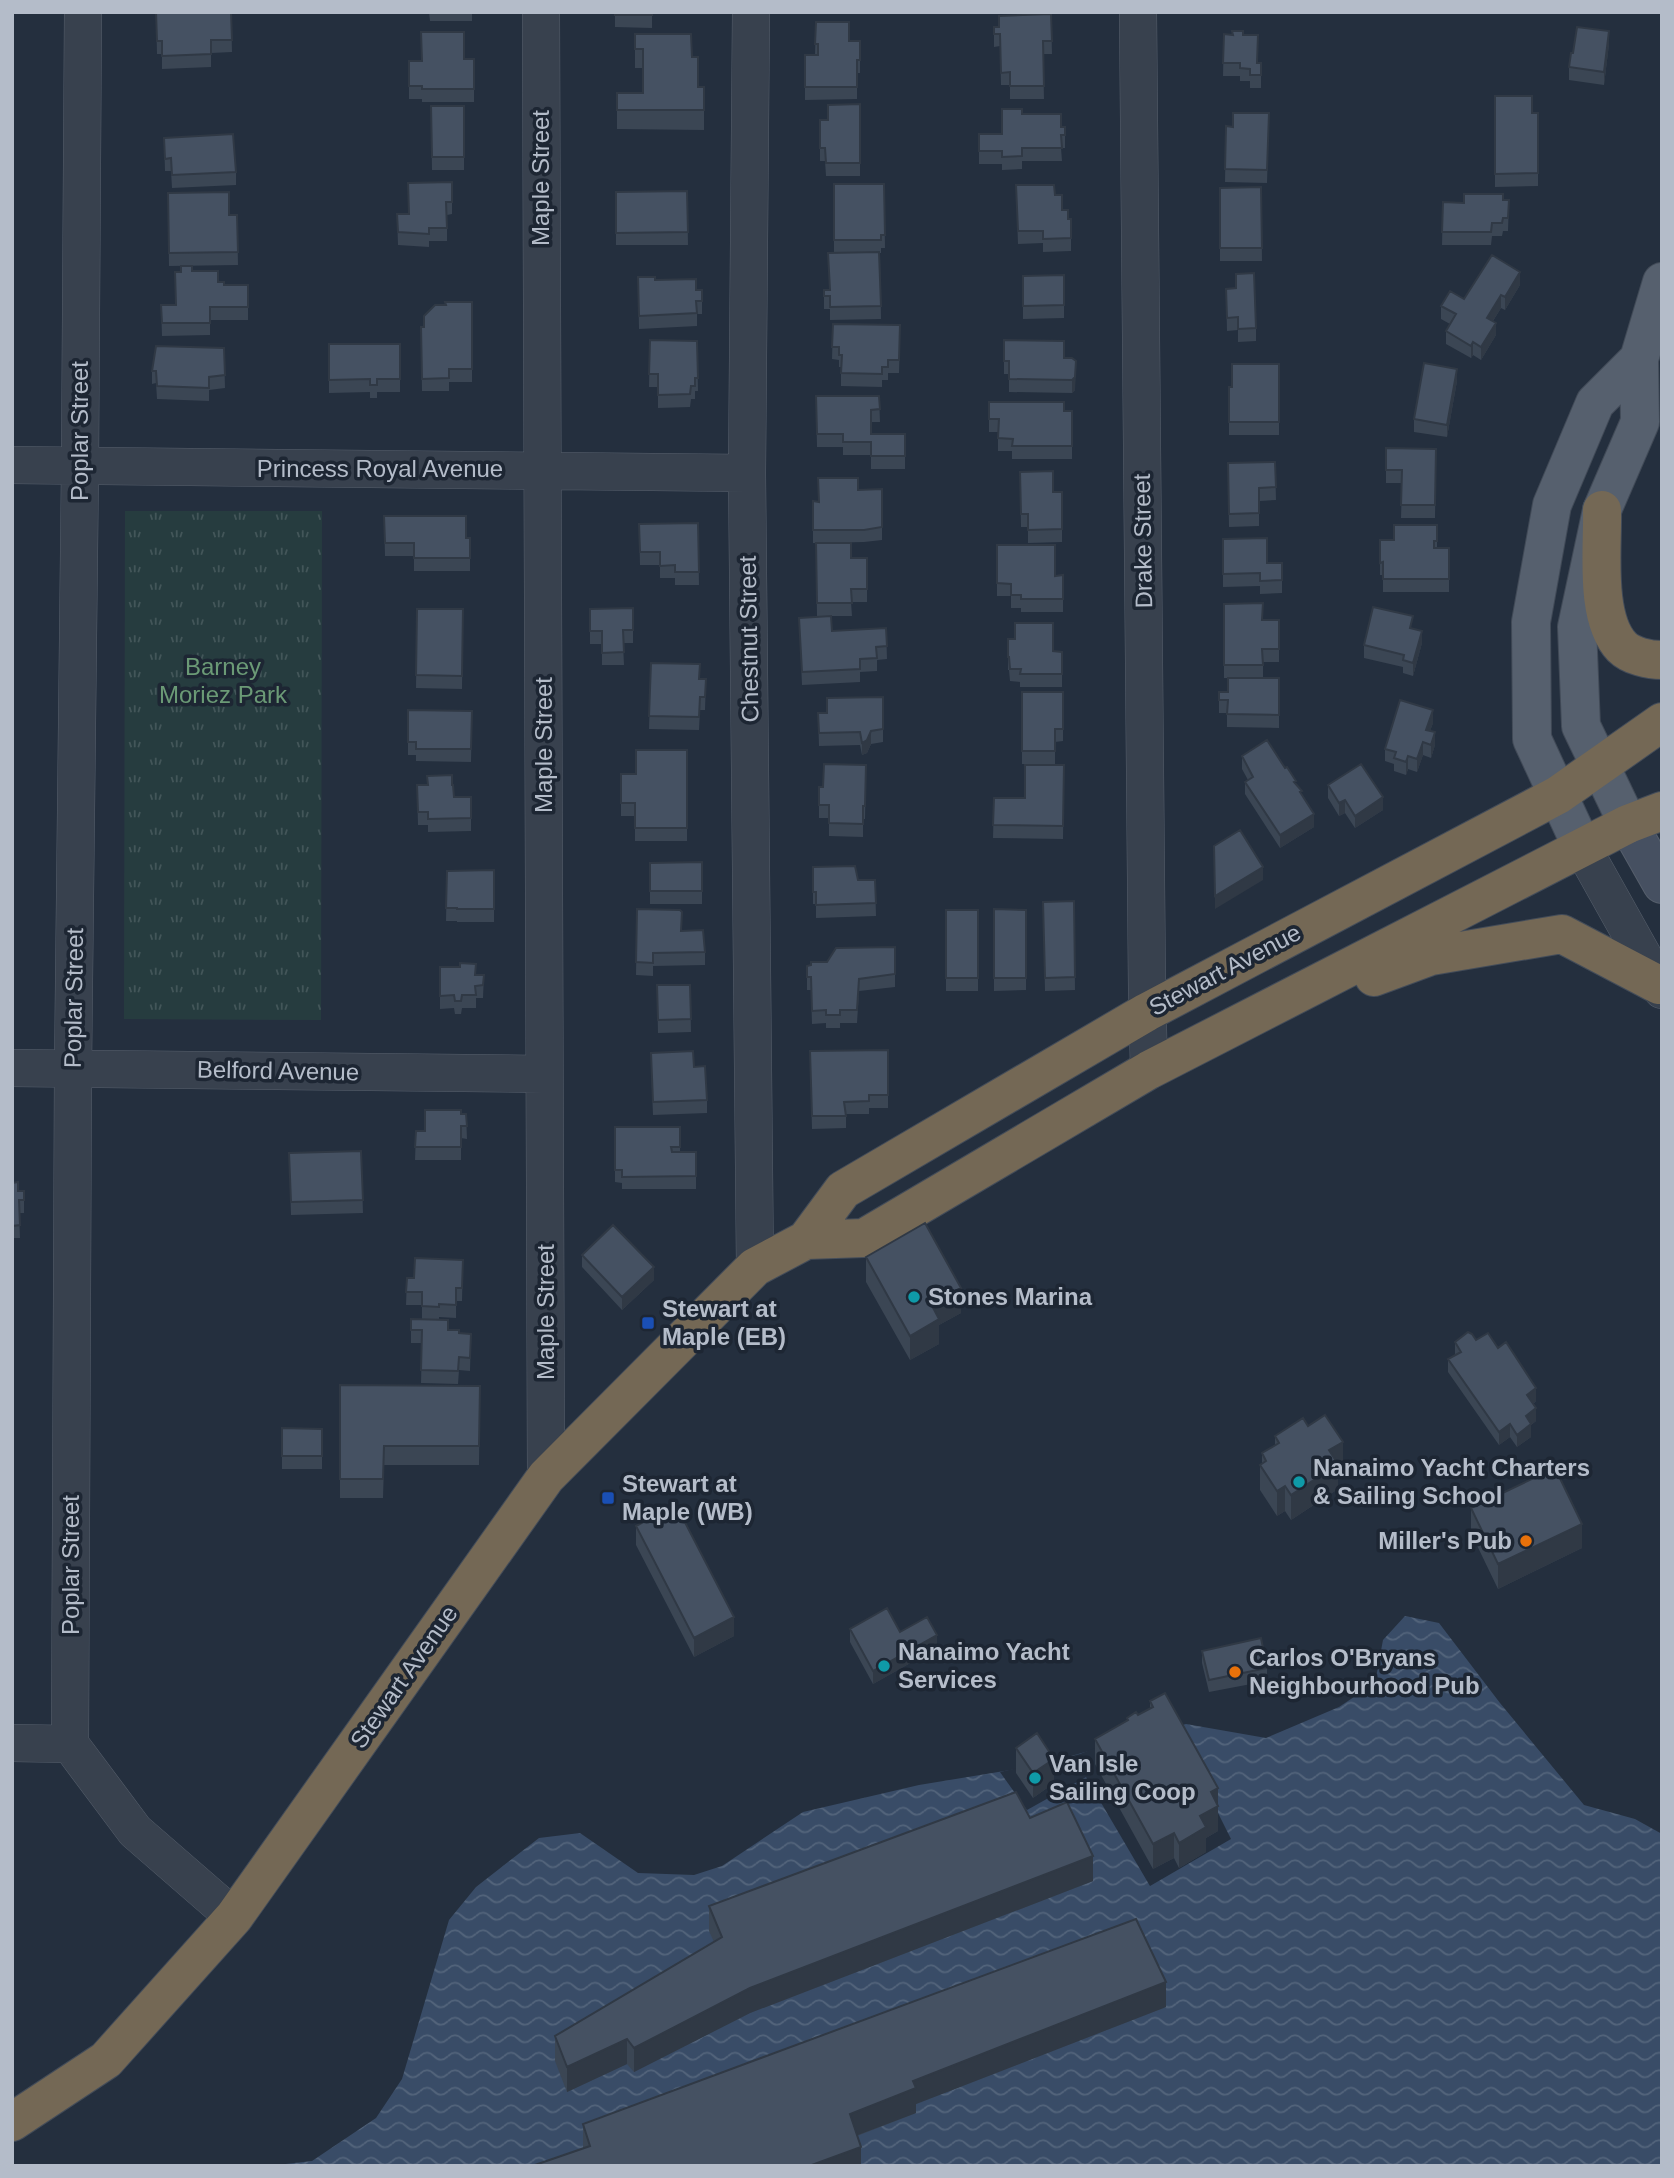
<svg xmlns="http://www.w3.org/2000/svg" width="1674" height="2178" font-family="Helvetica,sans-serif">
	<defs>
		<pattern id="grass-tufts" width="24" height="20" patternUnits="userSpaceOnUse" patternTransform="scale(1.75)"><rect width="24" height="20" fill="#263c3f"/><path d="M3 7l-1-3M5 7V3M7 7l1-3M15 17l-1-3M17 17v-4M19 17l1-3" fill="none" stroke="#435659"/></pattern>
		<pattern id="water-waves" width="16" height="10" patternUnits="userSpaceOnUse" patternTransform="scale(1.75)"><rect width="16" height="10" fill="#394c67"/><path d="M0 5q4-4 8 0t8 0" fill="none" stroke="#53647b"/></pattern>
	</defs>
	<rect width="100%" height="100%" fill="#242f3e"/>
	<path fill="url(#grass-tufts)" d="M125 511H322L321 1020 124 1019Z"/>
	<path fill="url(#water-waves)" d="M1405 1616 1439 1623 1500 1703 1584 1805 1635 1819 1662 1834V2166H268L312 2161 376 2118 402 2079 449 1920 476 1887 539 1838 580 1833 638 1873 694 1875 722 1866 803 1812 919 1785 1035 1766 1186 1724 1266 1738 1339 1707 1375 1683 1383 1640Z"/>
	<path fill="#242f3e" d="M1110 1742 1218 1813 1231 1839 1150 1886 1086 1777 1027 1810 1000 1772 1080 1754Z"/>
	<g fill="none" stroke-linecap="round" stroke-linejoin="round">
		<defs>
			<path id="street" d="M83 12 80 466 73 1069 70 1744 135 1831 234 1917
				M541 12 546 1477
				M751 12 747 473 755 1267
				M1138 12 1147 988 1149 1070
				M12 465 747 473
				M1582 847 1662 990
				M12 1068 544 1074
				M12 1743 70 1744"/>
			<path id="secondary" d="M1628 824 1662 884"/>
			<path id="primary" d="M1628 824 1581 726 1577 627 1602 510 1640 422 1639 359 1662 282
				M1582 847 1532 739 1531 622 1552 505 1595 403 1639 359"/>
			<path id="highway" d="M1602 510C1603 548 1594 618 1622 647 1631 656 1649 660 1662 660
				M1374 977 1431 956 1562 934 1659 985
				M806 1240 864 1238 1149 1070 1628 824 1662 811
				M12 2122 106 2060 234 1917 546 1477 755 1267 806 1240 843 1190 1147 1012 1558 795 1662 722"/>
		</defs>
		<use href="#street" stroke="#565f6c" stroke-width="38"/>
		<use href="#secondary" stroke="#565f6c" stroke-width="40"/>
		<use href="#primary" stroke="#414a57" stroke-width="40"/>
		<use href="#highway" stroke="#434c59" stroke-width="40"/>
		<use href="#street" stroke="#38414e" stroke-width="37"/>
		<use href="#secondary" stroke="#465061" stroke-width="38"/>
		<use href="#primary" stroke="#56606e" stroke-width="38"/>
		<use href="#highway" stroke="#746855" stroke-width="38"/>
	</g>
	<path fill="#3b4654" d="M156 12H231L232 52 211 53V67L162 69V54H157Z
		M429 12H472V21H430Z
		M615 12H652V28L615 27Z
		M1051 14 1052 54H1043L1044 99H1010V85H1001L1000 46 994 47V27H999Z
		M816 22 849 41H860V73H857V99L805 100V55H815Z
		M635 34 692 57 698 87H704V130L617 129V93H643V68H635Z
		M1224 34 1243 35 1258 63H1261V88H1250V81H1240V76H1223Z
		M1609 44 1604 85 1569 80V67L1573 53Z
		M464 59H474V102H422V99H409V61Z
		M1495 96 1532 113H1538V186L1495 187Z
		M860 104V176H826L825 161H820V120H828Z
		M431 106H464V170H432Z
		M1269 113 1267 183 1225 182 1226 126 1233 127Z
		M1022 114 1061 127 1065 135V148H1061L1062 161H1022V169L1002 170V164H979V147L1002 134Z
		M164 138 236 172V185L172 188 171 171H165Z
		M452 182V214L447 215V241H429V247L398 245 397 214H408Z
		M834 184H884L885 248H881V253H880L881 319 830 320V309H824V290H829L834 253Z
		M1016 185 1055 195 1068 219H1071V251L1043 252V243L1018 244Z
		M1261 187 1262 261H1220V188Z
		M687 191 688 245H616V192Z
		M168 193 229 215H237L238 265 169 266Z
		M1503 200H1509L1508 231H1503L1502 236H1492L1491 245H1442L1443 202 1464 203Z
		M192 271 224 285H248V320H210V335L162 336 161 305H176Z
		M1064 275V318L1023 319V276Z
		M638 277 655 280 696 290 702 301V314H697V326L639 329Z
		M1520 285 1505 310 1501 308 1493 321 1496 335 1481 360 1473 355 1471 358 1446 344V331L1450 324 1441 319V306Z
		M1226 289 1256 328V341L1238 342V330L1227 331Z
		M472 302V382H449V391H422L421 327H424L446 305Z
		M833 324 900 338 899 373H888V380H882V387L841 386V367H839V360L832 359Z
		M650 340 697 341 698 391H695V399H691L690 407 658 408V387H649Z
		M1004 340 1064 358H1072L1075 390 1072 393 1009 392V374H1004Z
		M329 344H400V392H377V398H370V392L329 393Z
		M224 348 225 388 209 390V401L157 399 156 383 152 384V371Z
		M1279 364V435H1229V387H1232Z
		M1457 381 1447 437 1414 432V419Z
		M816 396H879L880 422H871V434H905V469H871V455H843V447H817Z
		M989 402 1072 411V459H1012V451H998V432H989Z
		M1386 448 1436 449 1435 518H1401L1402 483H1386Z
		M1275 462 1276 500 1259 501V526L1229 527 1228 463Z
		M1020 472 1053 492H1062V542L1028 543V527H1021Z
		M858 490 882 527V540L864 542 821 543 851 558H867V602H851L852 616H817L816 543H813V501L819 502Z
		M384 516 470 538V571H414V556H385Z
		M698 523 699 585H675V578H660V565H640L639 524Z
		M1437 525V548H1449V592H1383V575H1380V540H1394Z
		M1223 539 1267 563H1282V593L1260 594V586L1223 587Z
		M997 545 1055 576 1063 575V612H1021V608H1011V596H997Z
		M1224 604 1263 620H1279V662H1263V678H1279V728L1227 727V713H1219V692H1228V678H1224Z
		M633 608V643H623L624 665H602V644H590V609Z
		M417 609H463L462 689 416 688Z
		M799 618 832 631 886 628 887 659 877 660V671L860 672V682L802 685Z
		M1413 628 1422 643 1413 676 1403 673V667L1364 658V645Z
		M1008 639 1053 651 1062 652V687H1020V682L1010 681 1009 670H1008Z
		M651 663 700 679H706L705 710H700L699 730 649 729Z
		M1022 692H1063V741L1055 742V764H1022Z
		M883 697V742L871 744 867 753 862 755 860 745 819 746 818 713H827Z
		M408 710 472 711 471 762 416 761V755H408Z
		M1433 723 1430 731 1435 745 1431 758 1423 755 1417 772 1408 769 1406 775 1394 771V764L1385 761V749Z
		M687 750V841H635V816H621V774H636Z
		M1242 756 1296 784 1302 795 1314 827 1280 848 1245 794V782L1248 780 1242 769Z
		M866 765 865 819H863V837L829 836V818H819V787H823Z
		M1064 765 1063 839 993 838 994 798H1025Z
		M417 785H452L454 797H471V831L428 832V825H418Z
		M1328 785 1383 810 1355 828 1345 813 1339 816 1328 798Z
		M702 862V904H650V863Z
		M813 867 858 880H875L876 916 816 918V904H813Z
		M494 870V922H457V921H446L447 871Z
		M1074 901 1075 990 1045 991 1043 902Z
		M637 909 682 931 705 952V965L653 966V976L636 975Z
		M994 909 1026 910V990L994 991Z
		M946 910H978V991H946Z
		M895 947V987L859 991 857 1023H840V1028H826V1023L812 1024 811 990H807V966Z
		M440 967 476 975H484L483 998H476V1008H462L461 1014H455L454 1008 440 1009Z
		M657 985H690L691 1032 658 1033Z
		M888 1050V1108H869V1114H846V1128L812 1129 810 1051Z
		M651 1066 694 1067 707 1100V1113L653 1115Z
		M461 1114H466L467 1139 461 1138V1160H415L416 1131H425Z
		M615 1127H680V1152H696V1189H622V1183L615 1182Z
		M361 1151 363 1213 291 1215 289 1153Z
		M12 1183 18 1191H24V1213H19L20 1238H12Z
		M582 1255 654 1280 622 1310 582 1267Z
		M866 1257 961 1313 939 1325V1344L910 1360 866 1282Z
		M463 1260 462 1301H456V1318L439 1317V1320L448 1330 459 1333 471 1334 470 1371 459 1370 458 1384 421 1383 422 1343H411V1330L422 1319V1305H406L407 1278H414Z
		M1476 1340 1498 1348 1536 1401 1533 1404 1536 1421 1531 1425V1437L1517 1447 1510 1437 1499 1445 1448 1372V1359L1455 1355V1342Z
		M340 1385 480 1386 479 1465H384L383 1498H340Z
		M1308 1426 1343 1467 1338 1470V1489L1291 1520 1285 1511 1277 1516 1260 1490V1465L1262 1463V1453L1275 1445V1436Z
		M282 1428 322 1429V1469H282Z
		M1471 1508 1582 1548 1498 1589 1471 1533Z
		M636 1526 734 1636 694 1657 636 1545Z
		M850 1629 937 1648 873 1684 850 1642Z
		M1202 1651 1267 1668V1681L1209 1692 1202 1663Z
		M1150 1701 1218 1788V1831L1206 1838V1852L1179 1868 1174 1858 1153 1869 1095 1764V1739L1127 1721V1718L1138 1715 1150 1708Z
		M1016 1748 1054 1783 1033 1798 1016 1773Z
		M1030 1818 1093 1881 750 2013 634 2072 627 2064 567 2092 555 2061V2036L714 1942 709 1931V1906Z
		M1166 2007 916 2104V2113L857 2136 861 2166 583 2148V2124Z"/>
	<path fill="#303945" d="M1609 31V44L1604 85V72Z
		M1520 272V285L1505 310V297Z
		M1501 295V308L1487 330V318Z
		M1496 323V335L1481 360V347Z
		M1473 342V355L1471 358V346Z
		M1457 369V381L1447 437V425Z
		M1076 374 1075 390 1072 393V380Z
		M1422 631V643L1413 676V663Z
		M1433 710V723L1426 742V730Z
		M871 731V744L867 753 862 755V743Z
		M1435 732V745L1431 758V745Z
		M1423 742V755L1417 772V759Z
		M1408 756V769L1406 775V762Z
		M1383 797V810L1355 828V816Z
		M1345 800V813L1339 816V803Z
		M1314 814V827L1280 848V835Z
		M1263 867V880L1215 909V896Z
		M654 1267V1280L622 1310V1297Z
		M961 1288V1313L939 1325V1344L910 1360V1336L931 1304Z
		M1536 1388V1401L1527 1408V1395Z
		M1536 1408V1421L1531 1425V1437L1517 1447V1435L1526 1416Z
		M1510 1424V1437L1499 1445V1432Z
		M1343 1442V1467L1338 1470V1489L1291 1520V1495L1329 1450Z
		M1285 1486V1511L1277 1516V1491Z
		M1582 1524V1548L1498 1589V1564Z
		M734 1617V1636L694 1657V1638Z
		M937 1635V1648L873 1684V1671Z
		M1054 1759V1783L1033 1798V1773Z
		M1218 1788V1831L1206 1838V1852L1179 1868V1843L1200 1816 1211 1792Z
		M1174 1833V1858L1153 1869V1844Z
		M1093 1856V1881L750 2013 634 2072V2048L750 1988Z
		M1166 1982V2007L916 2104V2113L850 2138V2114L913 2081Z
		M627 2039V2064L567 2092V2067Z
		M861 2147V2166H809Z"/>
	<path fill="#455162" stroke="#303945" stroke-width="2" d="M156 12H231L232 40H211V54L162 56V41H157Z
		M615 12H652V15H615Z
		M1051 14 1052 41H1043L1044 86H1010V72L1001 73 1000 34H994V27H999V16Z
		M816 22H849V41H860V60H857V87H805V55H818V44H815Z
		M1577 27 1609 31 1604 72 1569 67 1571 53H1573Z
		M1232 31H1243V35H1258L1257 63H1261V75H1250V69L1240 68V63H1223L1224 34 1233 35Z
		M421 32H464V59H474V89H422V86H409V61H422Z
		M635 34H691L692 57H698V87H704V110H617V93H643V49H635Z
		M1495 96H1532V113H1538V173L1495 174Z
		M860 104V163H826L825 148H820V120H828V105Z
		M431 106H464V157H432Z
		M1002 109H1022V114H1061V127H1065V135H1061L1062 148H1022V156L1002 157V151H979V134H1002Z
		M1233 113H1269L1267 170 1225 169 1226 126 1233 127Z
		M233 134 236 172 172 175 171 158 165 159 164 138Z
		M452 182V202H446L447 228H429V234L398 232 397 214H409L408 183Z
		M834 184H884L885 235H881V240H834Z
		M1016 185H1054L1055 195H1062V210H1068V219H1071V238L1043 239V231H1018Z
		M1261 187 1262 248H1220V188Z
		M687 191 688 232 616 233V192Z
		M229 192V215H237L238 252 169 253 168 193Z
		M1464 194H1503V200H1509L1508 218H1503L1502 223H1492L1491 232H1442L1443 202 1464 203Z
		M879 252 881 306 830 307V296H824V290H830L828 253Z
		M1492 255 1520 272 1505 297 1501 295 1487 318 1496 323 1481 347 1473 342 1471 346 1446 331 1456 314 1441 306 1450 291 1464 299Z
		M181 266H192V271H218V282H224V285H248V307H210V323H162L161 305H176L175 272H181Z
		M1254 273 1256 328 1238 329V317L1227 318 1226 289 1236 288V274Z
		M1064 275V305L1023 306V276Z
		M638 277H655V280L696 279V290H702V301H696L697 313 639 316Z
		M445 302H472V369H449V378L422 379 421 327H424V316L435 305H446Z
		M833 324 900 325 899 360H888V367H882V374L841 373 842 355H839V347H832Z
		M650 340 697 341 698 378H695V386H691L690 394 658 395V374H649Z
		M1004 340 1064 341V358H1072L1076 361 1075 377 1072 380 1009 379V361H1004Z
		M329 344H400V379H377V385H370V379L329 380Z
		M156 346 224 348 225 375 209 377V388L157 386 156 371H152Z
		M1424 363 1457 369 1447 425 1414 419Z
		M1232 364H1279V422H1229V387H1232Z
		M816 396H879L880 409 871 410V434H905V456H871V442H843V434H817Z
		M989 402H1064V411H1072V446H1012L1013 439 998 438 999 419H989Z
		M1386 448 1436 449 1435 505H1401L1402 470H1386Z
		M1275 462 1276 487 1259 488V513L1229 514 1228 463Z
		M1053 471V492H1062V529L1028 530V514H1021L1020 472Z
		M818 478H858V490L882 489V527L864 530H813V501L819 502Z
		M384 516H466V538H470V558H414V543H385Z
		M698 523 699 572H675V565L660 566V552H640L639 524Z
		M1394 525H1437V541H1434V548H1449V579H1383V562L1380 563V540H1394Z
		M1267 538V563H1282V580L1260 581V573L1223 574V539Z
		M816 543H851V558H867V589H851L852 603H817Z
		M997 545H1055V576L1063 575V599H1021V595H1011V584L997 583Z
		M1263 603 1262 620H1279V649H1262L1263 665H1224V604Z
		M1373 607 1413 616 1410 628 1422 631 1413 663 1403 660 1404 655 1364 645Z
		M633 608V630H623L624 652 602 653V631H590V609Z
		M417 609H463L462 676 416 675Z
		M831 616 832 631 886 628 887 646 876 647 877 658 860 659V669L802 672 799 618Z
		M1015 623H1053V651L1062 652V674H1020L1021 669H1010L1009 657H1008V639H1015Z
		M651 663 700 664 699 679H706L705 697H700L699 717 649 716Z
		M1228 678H1279V715L1227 714 1228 700H1219V692H1228Z
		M1022 692H1063V729H1055V751H1022Z
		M883 697V729L871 731 867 740 862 743 860 732 819 733 818 713H827V698Z
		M1400 700 1433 710 1426 730 1435 732 1431 745 1423 742 1417 759 1408 756 1406 762 1394 758 1396 752 1385 749Z
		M408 710 472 711 471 749H416V742H408Z
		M1267 740 1285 768 1287 767 1296 781 1294 782 1302 791 1300 792 1314 814 1280 835 1245 782 1253 777 1242 756Z
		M636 750H687V828H635V803H621V774H636Z
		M824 764 866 765 865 806H863V824L829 823V805H819V787H823Z
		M1361 764 1383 797 1355 816 1345 800 1339 803 1328 785Z
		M1025 765H1064L1063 826 993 825 994 798H1025Z
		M452 775V785H453L454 797H471V818L428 819V812H418L417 785H428L427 776Z
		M1240 830 1263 867 1215 896 1214 846Z
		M702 862V891H650V863Z
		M855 866 858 880H875L876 903 816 905V892H813V867Z
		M494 870V909H457V908H446L447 871Z
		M1074 901 1075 977 1045 978 1043 902Z
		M637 909 680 910 682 912 681 931 703 930 705 952 653 953V963L636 962Z
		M994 909 1026 910V978H994Z
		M946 910H978V978H946Z
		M895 947V974L859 979 857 1010H840V1015H826V1010L812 1011 811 977H807V966L811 965V962H827L836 948Z
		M460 963 476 964 475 975H484L483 985 475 986 476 995H462L461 1001H455L454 995 440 996V967H460Z
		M657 985H690L691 1019 658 1020Z
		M888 1050V1095H869V1101L844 1102 846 1116H812L810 1051Z
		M693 1051 694 1067 705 1066 707 1100 653 1102 651 1053Z
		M425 1110H461V1114H466L467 1126H461V1147H415L416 1131H425Z
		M615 1127H680V1147H671L672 1152H696V1176L622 1177V1170H615Z
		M361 1151 363 1200 291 1202 289 1153Z
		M18 1182V1191H24V1200H19L20 1225 12 1226V1183Z
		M925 1223 961 1288 931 1304 939 1319 910 1336 866 1257Z
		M613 1225 654 1267 622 1297 582 1255Z
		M415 1258 463 1260 462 1288H456V1305L439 1304V1307L422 1306V1292H406L407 1278H414Z
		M411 1319 448 1320V1330H459V1333L471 1334 470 1358 459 1357 458 1371 421 1370 422 1330H411Z
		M1468 1332 1472 1334 1476 1340 1488 1333 1498 1348 1506 1342 1536 1388 1527 1395 1536 1408 1526 1416 1531 1424 1517 1435 1510 1424 1499 1432 1448 1359 1461 1352 1455 1342Z
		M340 1385 480 1386 479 1446H384L383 1479H340Z
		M1325 1415 1343 1442 1329 1450 1338 1464 1291 1495 1285 1486 1277 1491 1260 1465 1266 1461 1262 1453 1279 1443 1275 1436 1303 1418 1308 1426Z
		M282 1428 322 1429V1456H282Z
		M1555 1468 1582 1524 1498 1564 1471 1508Z
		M676 1505 734 1617 694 1638 636 1526Z
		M887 1608 900 1632 927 1617 937 1635 873 1671 850 1629Z
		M1261 1638 1267 1668 1209 1680 1202 1651Z
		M1165 1693 1218 1788 1211 1792 1218 1806 1200 1816 1206 1827 1179 1843 1174 1833 1153 1844 1095 1739 1128 1720 1127 1718 1136 1712 1138 1715 1153 1707 1150 1701Z
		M1037 1733 1054 1759 1033 1773 1016 1748Z
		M1016 1792 1030 1818 1067 1802 1093 1856 750 1988 634 2048 627 2039 567 2067 555 2036 722 1937 709 1906Z
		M1136 1919 1166 1982 913 2081 916 2088 850 2114 861 2147 809 2166H532L590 2146 583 2124Z"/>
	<g fill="#0f9aa8" stroke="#1d2633" stroke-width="2.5">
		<circle cx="914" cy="1297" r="7"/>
		<circle cx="1299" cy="1482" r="7"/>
		<circle cx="884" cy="1666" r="7"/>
		<circle cx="1035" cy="1778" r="7"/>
	</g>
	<g fill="#1a4fb4" stroke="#1d2633" stroke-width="2.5">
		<rect x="641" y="1316" width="14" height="14" rx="3.5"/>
		<rect x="601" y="1491" width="14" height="14" rx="3.5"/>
	</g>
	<g fill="#e8710a" stroke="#1d2633" stroke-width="2.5">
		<circle cx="1526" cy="1541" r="7"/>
		<circle cx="1235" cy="1672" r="7"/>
	</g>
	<g text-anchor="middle" stroke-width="7" stroke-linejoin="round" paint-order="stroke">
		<g font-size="24" fill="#b4bcc9" stroke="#1d2633">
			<text transform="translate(541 178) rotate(-90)" y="8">Maple Street</text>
			<text transform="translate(80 431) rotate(-90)" y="8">Poplar Street</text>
			<text x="380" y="477">Princess Royal Avenue</text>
			<text transform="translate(1143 541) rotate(-91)" y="8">Drake Street</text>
			<text transform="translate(749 639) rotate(-91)" y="8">Chestnut Street</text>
			<text transform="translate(544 745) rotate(-90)" y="8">Maple Street</text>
			<text transform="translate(1225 970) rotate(-28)" y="8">Stewart Avenue</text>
			<text transform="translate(74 998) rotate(-89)" y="8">Poplar Street</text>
			<text transform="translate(278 1071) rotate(1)" y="8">Belford Avenue</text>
			<text transform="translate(546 1312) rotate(-90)" y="8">Maple Street</text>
			<text transform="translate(71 1565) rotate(-90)" y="8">Poplar Street</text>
			<text transform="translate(404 1677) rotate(-55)" y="8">Stewart Avenue</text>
		</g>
		<g font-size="24" fill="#6b9a76" stroke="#1d2633">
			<text x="223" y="675">Barney<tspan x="223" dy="28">Moriez Park</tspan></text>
		</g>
		<g font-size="24" font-weight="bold" fill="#b4bcc9" stroke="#1d2633" text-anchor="start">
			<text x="928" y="1305">Stones Marina</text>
			<text x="662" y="1317">Stewart at<tspan x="662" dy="28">Maple (EB)</tspan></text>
			<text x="1313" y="1476">Nanaimo Yacht Charters<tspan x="1313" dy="28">&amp; Sailing School</tspan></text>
			<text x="622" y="1492">Stewart at<tspan x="622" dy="28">Maple (WB)</tspan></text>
			<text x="1512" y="1549" text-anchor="end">Miller's Pub</text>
			<text x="898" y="1660">Nanaimo Yacht<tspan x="898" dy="28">Services</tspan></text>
			<text x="1249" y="1666">Carlos O'Bryans<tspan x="1249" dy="28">Neighbourhood Pub</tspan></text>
			<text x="1049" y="1772">Van Isle<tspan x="1049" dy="28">Sailing Coop</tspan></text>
		</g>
	</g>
	<rect width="1674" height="2178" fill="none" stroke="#b4bcc9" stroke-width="28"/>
</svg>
